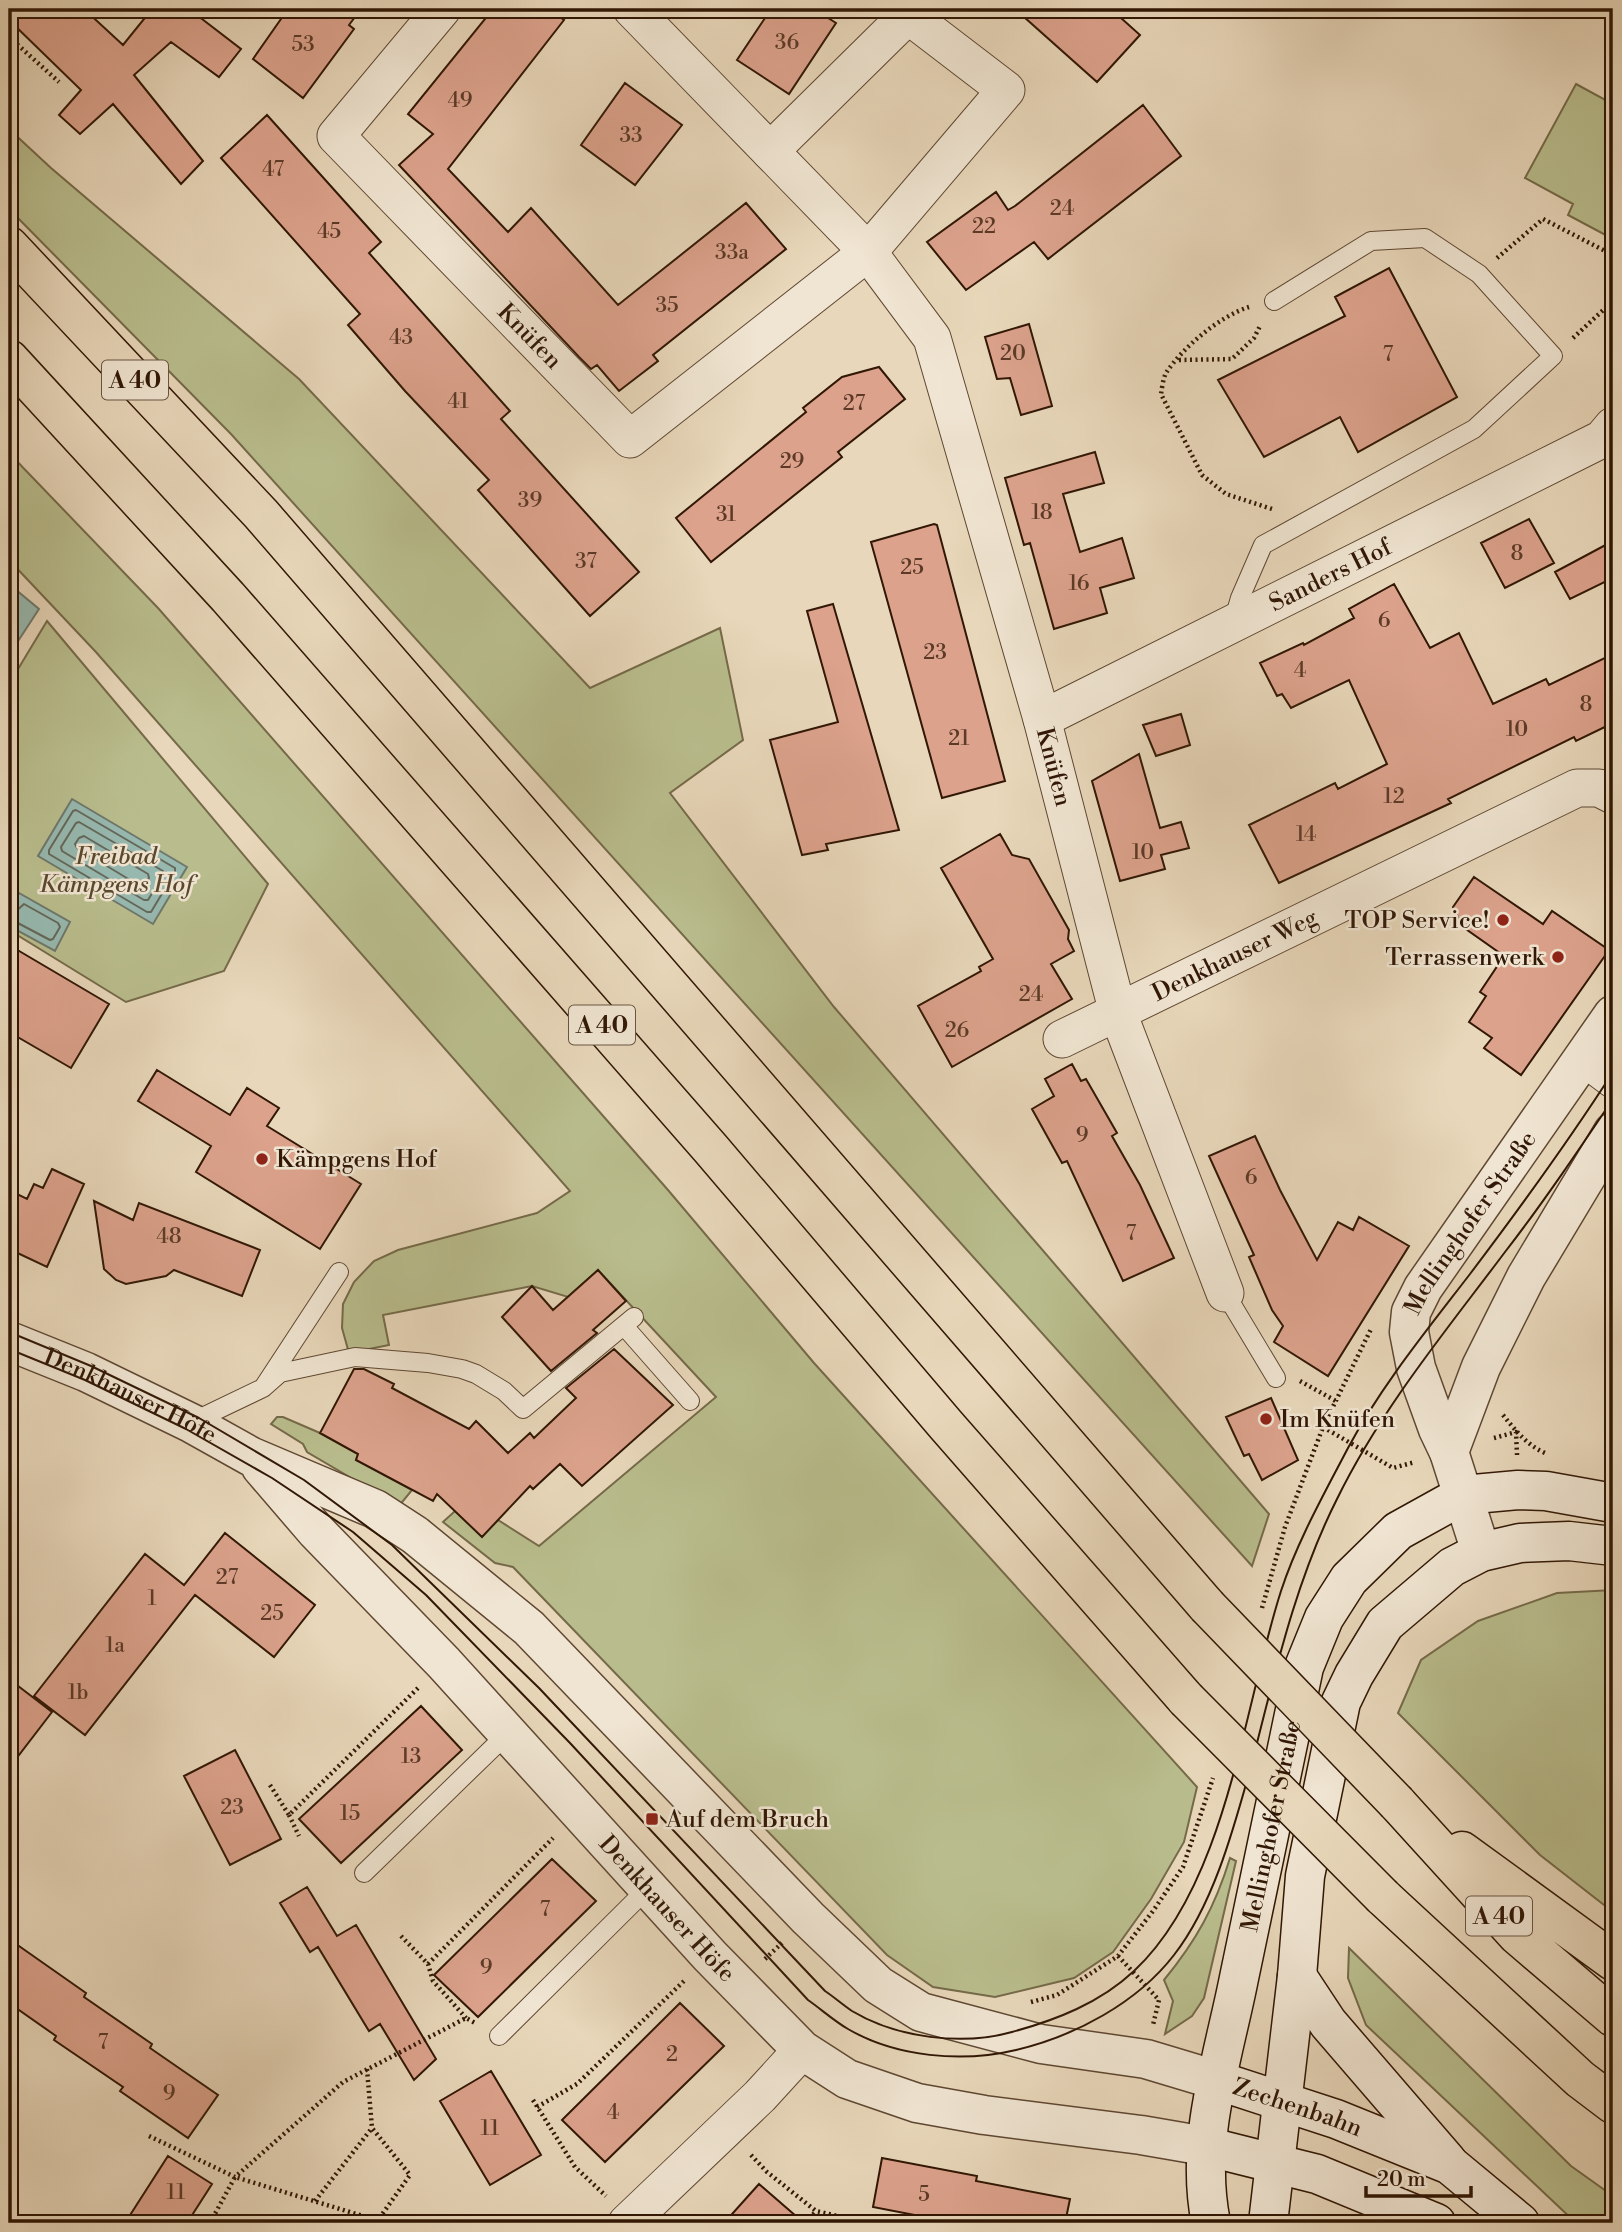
<svg xmlns="http://www.w3.org/2000/svg" width="1622" height="2232" font-family="'Libre Bodoni',serif">
	<rect width="100%" height="100%" fill="#e8d7ba"/>
	<filter id="stains"><feTurbulence type="fractalNoise" baseFrequency=".00286" numOctaves="4"/><feColorMatrix values="0 0 0 0 .2 0 0 0 0 .09 0 0 0 0 .02 0 0 0 .5 -.17"/></filter>
	<radialGradient id="worn" r=".72"><stop offset=".6" stop-color="#630" stop-opacity="0"/><stop offset="1" stop-color="#630" stop-opacity=".3"/></radialGradient>
	<path fill="#b9bd8d" stroke="#756a49" stroke-width="2" d="M1576 84 1613 104V239L1568 215 1573 204 1525 178Z
		M9 129 51 168 299 379 590 688 720 628 743 740 670 793 834 1007 1269 1514 1252 1566 231 434 9 209Z
		M9 453 158 608 668 1190 814 1363 1197 1787 1184 1842 1151 1899 1113 1952 1074 1978 995 1997 933 1987 887 1955 513 1567 495 1563 443 1522 455 1511 482 1536 498 1520 539 1546 716 1397 598 1270 568 1297 532 1286 383 1315 389 1345 349 1353 342 1328 343 1304 354 1282 374 1261 398 1250 537 1213 570 1191 95 651 9 560Z
		M47 621 268 884 224 971 126 1002 9 930V684Z
		M277 1417H283L320 1433 358 1454 356 1460 412 1490 399 1506 307 1452 303 1444 271 1424Z
		M1613 1590V1912L1540 1855 1398 1713 1421 1660 1478 1621 1557 1593Z
		M1230 1858 1236 1861 1204 1998 1192 2016 1165 2034 1173 2001 1164 1980C1196 1941 1215 1907 1230 1858Z
		M1349 1948 1571 2166 1613 2196V2223H1576L1366 2025 1348 1978Z"/>
	<path fill="#97b9b0" stroke="#6e786c" stroke-width="2" d="M9 584 39 609 9 655Z
		M72 799 187 867 153 924 38 856Z
		M19 893 70 922 55 951 9 926V911Z"/>
	<g fill="none" stroke-linecap="round" stroke-linejoin="round">
		<path stroke="#64685a" stroke-width="2" d="M76 810 175 868V872L151 912H147L49 854V850L73 811Z
			M79 822 163 871V875L148 900H144L62 851 61 847 76 823Z
			M84 836 148 874 149 878 145 885 140 886 77 848 75 844 79 838Z
			M9 913 15 912 24 904 58 923 60 927 53 939 50 940 14 921 9 920"/>
	</g>
	<path fill="#dca28c" stroke="#311705" stroke-width="2" d="M9 9H84L123 45 152 9H189L241 49 219 77 171 42 134 75 203 161 181 184 113 104 80 134 59 115 81 90 9 20Z
		M288 9H361L349 25 354 29 303 98 253 59Z
		M493 9H550L564 20 448 169 508 232 531 208 618 305 746 203 786 249 653 355 658 361 619 391 597 365 591 369 579 357 399 165 433 134 408 114Z
		M771 9H814L836 23 789 94 737 60Z
		M1015 9H1111L1140 35 1097 82Z
		M625 83 682 125 635 185 581 145Z
		M1143 105 1181 156 1048 259 1034 242 966 290 927 242 996 192 1008 210 1015 206Z
		M267 115 381 242 369 253 510 411 501 419 639 572 590 616 478 490 489 480 405 391 348 325 360 314 221 158Z
		M1389 268 1457 397 1358 452 1340 417 1264 457 1218 380 1345 316 1335 297Z
		M1029 324 1052 406 1021 415 1010 378 997 379 985 337Z
		M879 367 905 399 838 452 842 457 711 562 676 518 806 412 803 408 842 377Z
		M1095 452 1104 483 1063 494 1080 552 1122 538 1134 578 1100 588 1107 613 1054 629 1030 543 1024 545 1005 478Z
		M1529 519 1554 563 1505 588 1481 543Z
		M934 524 937 525 1005 781 942 798 871 542Z
		M1613 541V578L1570 599 1555 572Z
		M1394 584 1430 648 1459 633 1493 704 1546 679 1549 685 1613 654V723L1576 741 1574 737 1448 799 1451 803 1279 883 1249 825 1335 783 1338 789 1387 764 1349 680 1291 708 1282 694 1277 696 1260 663 1303 643 1304 645 1354 618 1349 609Z
		M833 604 899 830 826 844 828 850 802 855 770 740 838 722 807 611Z
		M1181 714 1190 745 1156 756 1143 725Z
		M1139 754 1160 828 1181 822 1189 848 1161 855 1165 869 1120 881 1092 781Z
		M1000 834 1012 855 1029 859 1069 930 1068 939 1074 951 1051 964 1072 999 952 1067 918 1006 981 971 979 967 993 959 941 868Z
		M1474 877 1543 924 1552 911 1609 950 1521 1075 1484 1048 1492 1038 1469 1022 1486 996 1480 992 1504 956 1463 927 1453 907Z
		M9 945 109 1004 71 1068 9 1032Z
		M1072 1064 1081 1081 1086 1079 1117 1133 1112 1136 1140 1185 1174 1258 1123 1281 1067 1161 1062 1163 1032 1109 1054 1096 1045 1079Z
		M157 1070 230 1115 247 1088 279 1108 267 1126 361 1184 320 1249 196 1172 211 1146 138 1101Z
		M1255 1136 1280 1190 1317 1260 1338 1222 1353 1230 1359 1217 1409 1246 1328 1376 1274 1342 1283 1326 1272 1310 1249 1257 1254 1255 1209 1156Z
		M52 1169 84 1184 47 1267 9 1249V1190L27 1199 34 1184 43 1188Z
		M94 1201 133 1220 139 1203 260 1250 242 1296 174 1270 166 1276 126 1284 116 1280 104 1269Z
		M598 1270 626 1301 593 1330 597 1333 551 1371 502 1317 532 1286 553 1310Z
		M614 1349 673 1405 582 1486 560 1464 533 1489 530 1486 482 1537 437 1494 433 1501 356 1460 358 1454 320 1433 354 1369H364L394 1384 392 1388 469 1429 476 1421 508 1453 530 1433 534 1438 576 1398 566 1388Z
		M1271 1398 1298 1460 1262 1480 1249 1454 1244 1456 1226 1417Z
		M225 1533 315 1605 274 1657 195 1595 85 1735 34 1696 145 1554 184 1585Z
		M9 1679 52 1712 9 1768Z
		M421 1706 462 1750 341 1863 299 1819Z
		M235 1750 281 1839 230 1865 184 1776Z
		M552 1859 596 1901 478 2017 434 1975Z
		M307 1887 337 1936 356 1925 436 2059 414 2080 380 2024 369 2031 318 1947 310 1952 280 1903Z
		M9 1939 86 1993 84 1997 152 2044 150 2048 218 2095 188 2138 120 2091 123 2087 54 2040 56 2036 9 2003Z
		M680 2003 724 2046 605 2162 562 2120Z
		M491 2071 541 2155 490 2185 440 2101Z
		M168 2156 212 2184 187 2223H125Z
		M882 2158 977 2176 976 2181 1070 2199 1065 2223H956L873 2207Z
		M759 2184 804 2223H724Z"/>
	<g fill="none" stroke-linecap="round" stroke-linejoin="round">
		<defs>
			<path id="service" d="M1233 622 1240 598 1263 545 1474 429 1553 356 1479 274 1425 238 1371 241 1274 301
				M1225 1293 1276 1378
				M624 1326 690 1401
				M263 1388 280 1373 355 1357 428 1363 462 1369 476 1374 504 1391 523 1409 634 1317
				M192 1422 263 1388 339 1272
				M364 1873 507 1734
				M499 2036 648 1888"/>
			<g id="minor">
				<path id="s1" d="M442 9 336 136 630 439 868 252 1006 90 908 15 770 151"/>
				<path id="s2" d="M632 9 868 252 932 338 1042 719 1118 1013 1225 1293"/>
				<path id="s3" d="M1042 719 1602 439 1613 426"/>
				<path id="s4" d="M1062 1039 1577 788H1599L1613 795"/>
				<path d="M1585 1058 1613 1079"/>
				<path d="M627 2223 760 2096 802 2050"/>
			</g>
			<g id="tertiary">
				<path id="s5" d="M9 1341 86 1372 191 1423 250 1456 375 1509 415 1535 529 1628 808 1918 878 1985 921 2012 1041 2044 1146 2059 1216 2080"/>
				<path d="M1449 1452 1481 1367 1526 1277 1613 1132"/>
				<path id="s6" d="M261 1467 316 1531 444 1663 710 1956 802 2050 847 2079 917 2103 984 2115 1141 2135 1205 2146"/>
				<path id="s7" d="M1481 1552 1449 1452 1438 1429 1416 1368 1409 1332 1411 1312 1423 1288 1613 1015"/>
			</g>
			<g id="secondary">
				<path d="M1297 1976 1328 2023 1447 2161"/>
				<path id="s8" d="M1216 2080 1336 2119 1450 2165 1520 2223"/>
				<path d="M1205 2146 1317 2174 1436 2223"/>
				<path id="s9" d="M1211 2223C1194 2140 1223 2059 1239 1978 1261 1874 1282 1771 1304 1667L1324 1618 1349 1579 1398 1531 1463 1495 1518 1490 1546 1491 1613 1503"/>
				<path d="M1268 2223 1297 1976 1305 1876 1341 1702 1354 1675 1385 1624 1452 1567 1481 1552 1520 1543 1569 1541 1613 1546"/>
			</g>
			<path id="motorway" d="M9 246 261 514 1207 1606
				M9 359 228 597 711 1149 946 1425 1186 1699
				M1397 1803 1517 1935 1613 2017
				M1462 1851 1613 1961
				M1383 1897 1580 2079 1613 2104"/>
		</defs>
		<use href="#service" stroke="#5f4732" stroke-width="20"/>
		<use href="#minor" stroke="#5f4732" stroke-width="39"/>
		<use href="#tertiary" stroke="#5f4732" stroke-width="41"/>
		<use href="#secondary" stroke="#311705" stroke-width="41"/>
		<use href="#motorway" stroke="#311705" stroke-width="41"/>
		<path stroke="#311705" stroke-width="4.5" stroke-dasharray="2 3.5" stroke-linecap="butt" d="M9 37 59 82
			M1497 258 1543 219 1613 255
			M1249 307C1220 316 1183 347 1166 373 1163 379 1162 388 1161 394L1202 475 1226 494 1272 509
			M1573 338 1613 301
			M1179 360 1232 359 1254 338 1261 324
			M1300 1381 1336 1401
			M1503 1415C1515 1430 1527 1445 1545 1453
			M1323 1427 1393 1468 1415 1462
			M1494 1438 1516 1432 1517 1455
			M1262 1608 1285 1527 1323 1427 1372 1327
			M270 1785 289 1815 418 1688
			M289 1815 299 1836
			M401 1936 428 1964 433 1981 466 2018
			M1118 1956 1159 2000 1153 2025
			M765 1959 782 1943
			M428 1964 553 1838
			M1031 2002 1057 1995 1118 1956 1153 1911 1183 1867 1213 1778
			M367 2069 372 2128 410 2175 378 2220
			M533 2100 575 2167 606 2196
			M537 2107 577 2084 684 1981
			M149 2136 235 2177 343 2082 466 2018 477 2024
			M751 2155 767 2172 816 2211 868 2223
			M315 2201 372 2128
			M210 2223 235 2177 386 2223
			M806 2223 816 2211"/>
		<use href="#service" stroke="#f0e5d2" stroke-width="18"/>
		<use href="#minor" stroke="#f0e5d2" stroke-width="37"/>
		<use href="#tertiary" stroke="#f0e5d2" stroke-width="38"/>
		<use href="#secondary" stroke="#f0e5d2" stroke-width="38"/>
		<use href="#motorway" stroke="#e8d7ba" stroke-width="38"/>
		<path stroke="#311705" stroke-width="2" d="M9 1332 91 1366 199 1418 304 1480 392 1545 539 1688 825 1991C834 1997 843 2005 852 2011 897 2038 962 2046 1012 2032 1056 2020 1100 2003 1134 1971 1227 1884 1243 1709 1281 1591 1297 1542 1324 1494 1348 1448 1381 1386 1427 1330 1470 1274 1520 1208 1568 1142 1613 1072
			M9 1349 85 1380 186 1429 272 1478 353 1532 426 1595 570 1743 808 2000C821 2009 834 2021 848 2029 896 2057 962 2063 1016 2050 1075 2036 1137 2003 1174 1955 1213 1905 1233 1831 1250 1770 1274 1678 1294 1584 1337 1499 1381 1409 1445 1332 1505 1252 1543 1203 1578 1151 1613 1099"/>
		<defs>
			<path id="motorway-bridge" d="M1207 1606 1397 1803
				M1186 1699 1383 1897"/>
		</defs>
		<use href="#motorway-bridge" stroke="#311705" stroke-width="41" stroke-linecap="butt"/>
		<use href="#motorway-bridge" stroke="#e8d7ba" stroke-width="38"/>
	</g>
	<g fill="#8f2418" stroke="#f0e5d2" stroke-width="2.5">
		<circle cx="1503" cy="920" r="7"/>
		<circle cx="1558" cy="957" r="7"/>
		<circle cx="262" cy="1159" r="7"/>
		<circle cx="1266" cy="1419" r="7"/>
		<rect x="645" y="1812" width="14" height="14" rx="3.5"/>
	</g>
	<g text-anchor="middle" stroke-width="5" stroke-linejoin="round" paint-order="stroke">
		<g font-size="21" fill="#5c3a27">
			<text x="787" y="49">36</text>
			<text x="303" y="51">53</text>
			<text x="460" y="107">49</text>
			<text x="631" y="142">33</text>
			<text x="273" y="176">47</text>
			<text x="1062" y="215">24</text>
			<text x="984" y="233">22</text>
			<text x="329" y="238">45</text>
			<text x="732" y="259">33a</text>
			<text x="667" y="312">35</text>
			<text x="401" y="344">43</text>
			<text x="1013" y="360">20</text>
			<text x="1388" y="361">7</text>
			<text x="458" y="408">41</text>
			<text x="854" y="410">27</text>
			<text x="792" y="468">29</text>
			<text x="530" y="507">39</text>
			<text x="1042" y="519">18</text>
			<text x="726" y="521">31</text>
			<text x="1517" y="560">8</text>
			<text x="586" y="568">37</text>
			<text x="912" y="574">25</text>
			<text x="1079" y="590">16</text>
			<text x="1384" y="627">6</text>
			<text x="935" y="659">23</text>
			<text x="1300" y="677">4</text>
			<text x="1586" y="711">8</text>
			<text x="1517" y="736">10</text>
			<text x="959" y="745">21</text>
			<text x="1394" y="803">12</text>
			<text x="1306" y="841">14</text>
			<text x="1143" y="859">10</text>
			<text x="1031" y="1001">24</text>
			<text x="957" y="1037">26</text>
			<text x="1082" y="1142">9</text>
			<text x="1251" y="1184">6</text>
			<text x="1131" y="1240">7</text>
			<text x="169" y="1243">48</text>
			<text x="227" y="1584">27</text>
			<text x="152" y="1605">1</text>
			<text x="272" y="1620">25</text>
			<text x="115" y="1652">1a</text>
			<text x="78" y="1699">1b</text>
			<text x="411" y="1763">13</text>
			<text x="232" y="1814">23</text>
			<text x="350" y="1820">15</text>
			<text x="545" y="1916">7</text>
			<text x="486" y="1974">9</text>
			<text x="103" y="2049">7</text>
			<text x="672" y="2061">2</text>
			<text x="169" y="2100">9</text>
			<text x="613" y="2119">4</text>
			<text x="490" y="2135">11</text>
			<text x="176" y="2199">11</text>
			<text x="924" y="2201">5</text>
		</g>
		<g fill="#f0e5d2" stroke="#6a5542" stroke-width="2">
			<rect x="102" y="360.5" width="66" height="39" rx="5"/>
			<rect x="569" y="1005.5" width="66" height="39" rx="5"/>
			<rect x="1466" y="1896.5" width="66" height="39" rx="5"/>
		</g>
		<g font-size="23" font-weight="bold" fill="#311705">
			<text x="135" y="388">A 40</text>
			<text x="602" y="1033">A 40</text>
			<text x="1499" y="1924">A 40</text>
		</g>
		<g font-size="24" fill="#311705" stroke="#f0e5d2">
			<text dy="8" stroke="none"><textPath href="#s1" startOffset="444">Knüfen</textPath></text>
			<text dy="8" stroke="none"><textPath href="#s3" startOffset="322">Sanders Hof</textPath></text>
			<text dy="8" stroke="none"><textPath href="#s2" startOffset="892">Knüfen</textPath></text>
			<text dy="8" stroke="none"><textPath href="#s4" startOffset="192">Denkhauser Weg</textPath></text>
			<text dy="8" stroke="none"><textPath href="#s7" startOffset="359">Mellinghofer Straße</textPath></text>
			<text dy="8" stroke="none"><textPath href="#s5" startOffset="133">Denkhauser Höfe</textPath></text>
			<text dy="8" stroke="none"><textPath href="#s9" startOffset="404">Mellinghofer Straße</textPath></text>
			<text dy="8" stroke="none"><textPath href="#s6" startOffset="600">Denkhauser Höfe</textPath></text>
			<text dy="8" stroke="none"><textPath href="#s8" startOffset="86">Zechenbahn</textPath></text>
		</g>
		<g font-size="24" font-style="italic" fill="#5a492e" stroke="#f0e5d2">
			<text x="116" y="864">Freibad<tspan x="116" dy="28">Kämpgens Hof</tspan></text>
		</g>
		<g font-size="24" fill="#311705" stroke="#f0e5d2" text-anchor="start">
			<text x="1489" y="928" text-anchor="end">TOP Service!</text>
			<text x="1544" y="965" text-anchor="end">Terrassenwerk</text>
			<text x="276" y="1167">Kämpgens Hof</text>
			<text x="1280" y="1427">Im Knüfen</text>
			<text x="666" y="1827">Auf dem Bruch</text>
		</g>
	</g>
	<rect width="1622" height="2232" fill="none" stroke="#e8d7ba" stroke-width="35"/>
	<rect x="10" y="10" width="1601" height="2211" fill="none" stroke="#311705" stroke-width="3.5"/>
	<rect x="18" y="18" width="1587" height="2197" fill="none" stroke="#311705" stroke-width="2"/>
	<path d="M1366 2186v10h105v-10" fill="none" stroke="#311705" stroke-width="3.5"/>
	<text x="1377" y="2186" font-size="21" fill="#311705" stroke="#f0e5d2" stroke-width="5" paint-order="stroke">20 m</text>
	<rect width="100%" height="100%" filter="url(#stains)"/>
	<rect width="100%" height="100%" fill="url(#worn)"/>
</svg>
